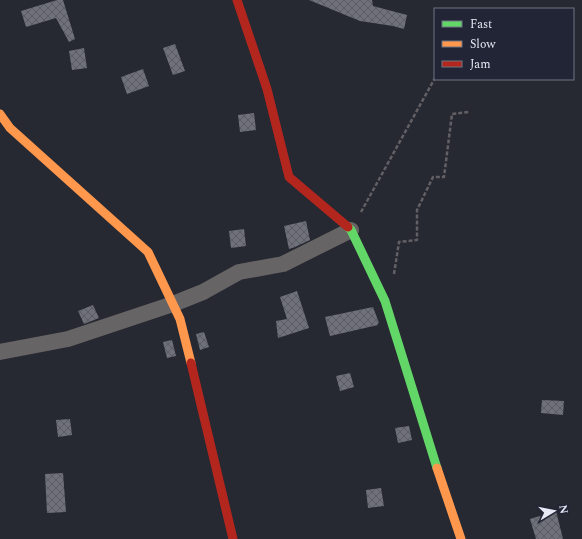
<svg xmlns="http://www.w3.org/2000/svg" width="582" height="539" font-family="Spectral,serif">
	<defs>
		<pattern id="building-cross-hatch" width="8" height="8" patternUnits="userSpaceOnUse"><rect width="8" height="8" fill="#6f717a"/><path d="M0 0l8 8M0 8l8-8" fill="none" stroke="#5a5c62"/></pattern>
	</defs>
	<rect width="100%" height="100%" fill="#262832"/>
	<path fill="url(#building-cross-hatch)" d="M57 0H63L75 39 69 42 56 18 26 27 21 11Z
		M309 0H372L373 6 407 15 404 29 393 26 360 21Z
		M175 44 185 71 173 75 163 48Z
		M84 48 87 68 72 70 69 51Z
		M143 69 149 86 127 94 121 77Z
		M254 113 256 130 240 132 238 115Z
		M306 221 310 240 295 247 289 249 284 226Z
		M244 229 246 246 231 248 229 231Z
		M297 291 309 328 278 338 276 321 287 319 280 297Z
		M93 305 99 318 84 324 78 311Z
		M373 307 379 323 377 324 378 325 330 336 325 317Z
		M204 332 209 347 200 350 196 334Z
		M172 340 176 356 167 358 163 342Z
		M350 373 354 387 340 391 336 376Z
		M542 400 564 401 563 415 541 413Z
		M70 419 72 435 58 437 56 420Z
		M409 426 412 440 398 443 395 428Z
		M63 473 66 512 47 513 45 474Z
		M381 488 384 506 368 508 366 490Z
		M556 511 563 539H536L530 519Z"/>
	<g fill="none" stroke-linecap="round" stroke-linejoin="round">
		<path stroke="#626064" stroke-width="2.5" stroke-dasharray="4 2" stroke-linecap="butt" d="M361 212 435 78
			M394 274 399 242 417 240V210L433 177H444L452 114 469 112"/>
		<path stroke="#676465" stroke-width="16" d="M0 352 68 339 173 304 203 292 239 272 283 264 351 230"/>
		<path stroke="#63d668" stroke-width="9" d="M348 227 351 230 385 301 437 468"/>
		<path stroke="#ff974d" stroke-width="9" d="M0 114 10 128 148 252 180 319 191 363
			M437 468 461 539"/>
		<path stroke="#b3261e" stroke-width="9" d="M237 0 267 89 289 177 348 227
			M191 363 233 539"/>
	</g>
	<rect x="434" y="8" width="140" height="72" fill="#222536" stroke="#717482"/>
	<rect x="442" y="21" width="20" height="6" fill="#63d668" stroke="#717482"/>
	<text x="470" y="28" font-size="12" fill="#e7eaf5">Fast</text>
	<rect x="442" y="41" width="20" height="6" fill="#ff974d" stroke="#717482"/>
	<text x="470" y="48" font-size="12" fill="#e7eaf5">Slow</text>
	<rect x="442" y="61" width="20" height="6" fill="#b3261e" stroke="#717482"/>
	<text x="470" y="68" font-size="12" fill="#e7eaf5">Jam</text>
	<g transform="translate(554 511) rotate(80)" stroke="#222536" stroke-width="3" paint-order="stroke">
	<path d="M0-3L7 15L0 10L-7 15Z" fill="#e7eaf5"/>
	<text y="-6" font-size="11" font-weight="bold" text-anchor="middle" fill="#e7eaf5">N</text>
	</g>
</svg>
